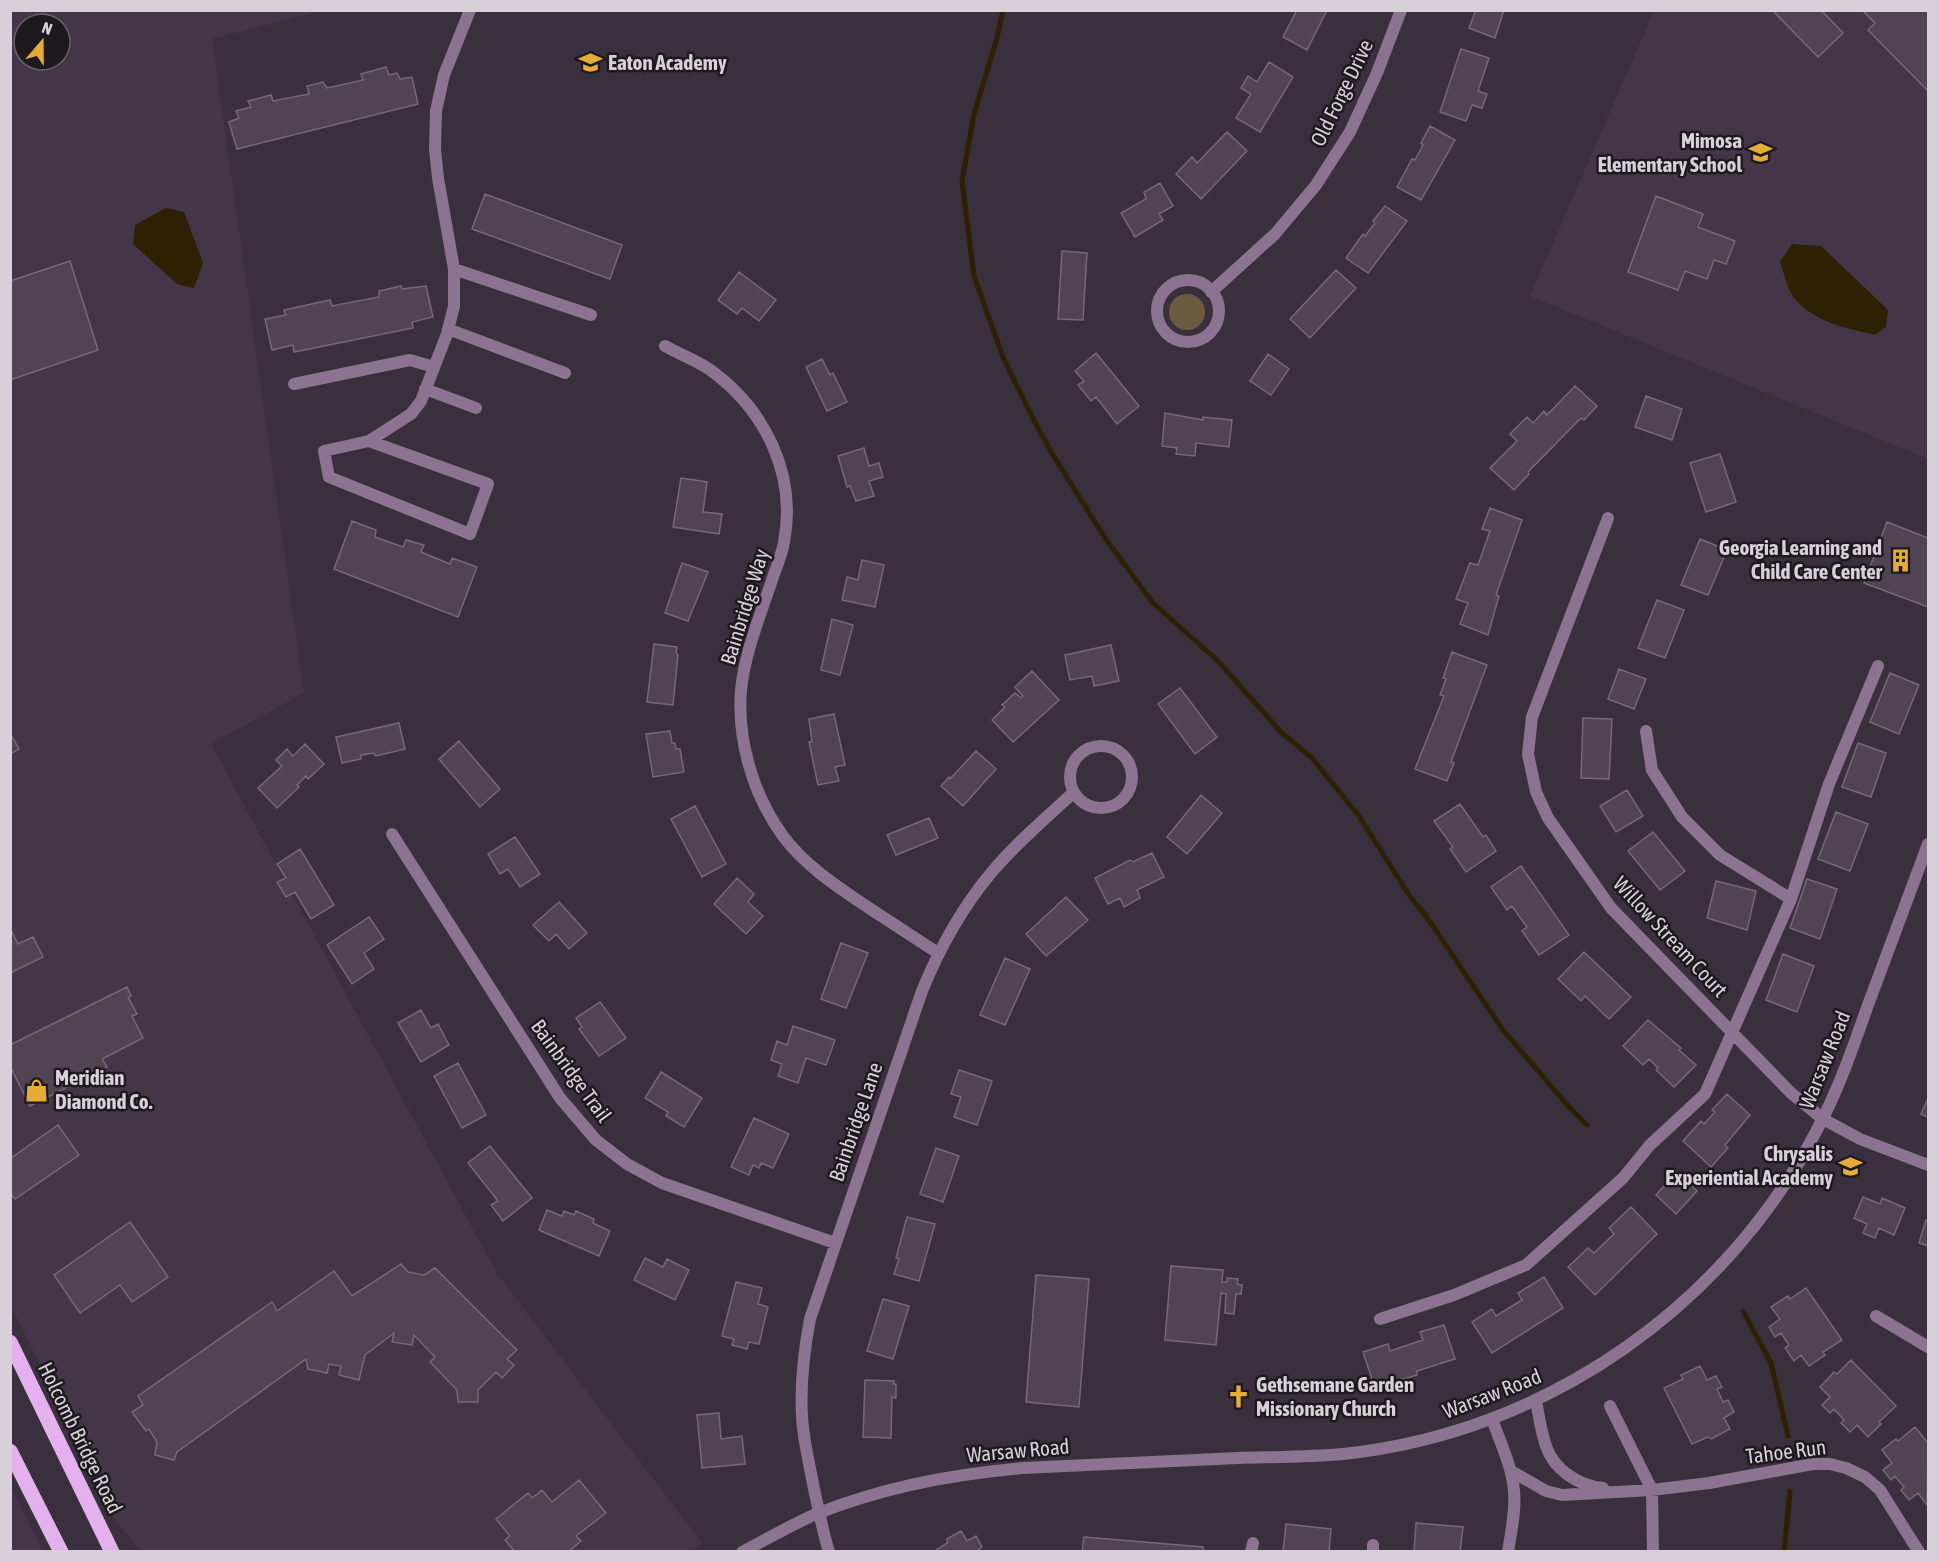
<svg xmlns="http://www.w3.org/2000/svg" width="1939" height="1562" font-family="'Asap Condensed',sans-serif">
	<rect width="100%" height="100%" fill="#3a2f3c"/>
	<path fill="#453548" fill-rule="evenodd" d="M11 11H321L212 39 304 693 211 744 496 1272 702 1543 690 1552 140 1551 116 1520 11 1306ZM24 24H60V60H24Z
		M1654 11H1928V459L1530 296Z
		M10 1488H11L43 1551H11Z"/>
	<path fill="#6b5b3e" d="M1169 312a18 18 0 1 1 36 0a18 18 0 1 1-36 0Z"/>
	<path fill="#2e2003" d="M166 208 184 212 203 263 194 288 177 284 133 244 135 225Z
		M1792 244 1821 246 1888 310 1886 327 1875 335C1846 328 1814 322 1794 298 1787 289 1784 273 1780 262Z"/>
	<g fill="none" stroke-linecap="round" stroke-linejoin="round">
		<path stroke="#2e2003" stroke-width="5" d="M1003 10 997 38 974 114 962 181 974 276 1003 357 1032 417 1053 455 1105 538 1153 603 1217 660 1281 732 1312 758 1359 816 1409 895 1426 916 1503 1030 1570 1108 1587 1125
			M1743 1311 1771 1363 1788 1436
			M1784 1552 1790 1491"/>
	</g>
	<path fill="#504452" stroke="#766878" stroke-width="1.5" d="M1297 10H1327L1307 50 1283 37Z
		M1476 10H1504L1495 38 1469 28Z
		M1772 10H1821L1843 33 1818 57Z
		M1862 10H1928V91L1868 30 1875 23Z
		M1461 49 1489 58 1478 91 1487 94 1482 108 1472 105 1466 121 1440 112Z
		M1269 62 1293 77 1260 132 1236 118 1251 94 1241 88 1248 76 1257 82Z
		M386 67 389 75 397 73 400 79 412 77 418 104 237 149 229 122 239 118 236 111 251 107 248 101 271 95 273 101 309 94 307 86 323 82 327 88 363 80 361 74Z
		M1430 126 1455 140 1421 200 1397 187 1412 159 1415 160 1423 145 1421 143Z
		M1227 132 1247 151 1201 199 1176 174 1192 157 1197 163Z
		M1160 183 1173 206 1159 214 1163 220 1135 237 1121 213 1146 199 1144 192Z
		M485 194 622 245 610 279 472 229Z
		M1656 196 1703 214 1698 227 1735 241 1726 264 1714 260 1707 279 1685 271 1678 290 1628 272Z
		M1385 206 1407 221 1368 273 1346 258 1363 234 1365 236 1375 223 1373 221Z
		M1062 251 1087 253 1083 320 1058 319Z
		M70 261 98 350 10 380V281Z
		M1336 270 1356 288 1310 338 1290 319Z
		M739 272 776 300 759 321 742 308 737 314 718 300Z
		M401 286 402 289 426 286 433 317 412 322 413 328 294 352 293 345 272 350 265 319 286 315 284 310 330 300 332 306 379 297V291Z
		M1096 353 1139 406 1117 424 1096 397 1091 401 1078 385 1084 381 1075 371Z
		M1268 354 1289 369 1271 395 1250 381Z
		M822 359 830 375 833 373 847 402 827 411 806 367Z
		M1575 386 1597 406 1584 420 1581 418 1528 472 1529 474 1514 490 1490 468 1517 441 1510 434 1527 417 1533 423 1544 411 1547 415Z
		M1646 396 1682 409 1672 440 1635 427Z
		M1165 413 1203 420V417L1232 420 1229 447 1196 443 1195 456 1176 454 1177 448 1162 446Z
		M864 448 869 466 879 463 883 477 869 481 874 496 856 501 850 486 847 487 838 456Z
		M1720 454 1736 502 1706 512 1690 463Z
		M681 478 707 482 703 512 722 514 719 534 673 527Z
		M1490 508 1522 520 1496 595 1499 596 1488 635 1460 624 1468 603 1456 599 1470 563 1478 565 1490 531 1482 529Z
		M352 521 376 530 375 537 403 547 406 540 424 545 421 552 450 564 452 558 477 567 458 617 334 569Z
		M1887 522 1928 538V607L1864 583Z
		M1700 539 1727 550 1708 595 1681 585Z
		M862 560 884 565 875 607 842 600 847 577 858 580Z
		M682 563 708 572 688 621 665 613Z
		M1657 600 1684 610 1665 658 1638 648Z
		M832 619 853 625 840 675 821 670Z
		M654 644 677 647 676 653 678 655 673 705 647 702Z
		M1111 645 1119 681 1094 686 1092 676 1070 680 1065 655Z
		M1452 652 1487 665 1451 762 1454 763 1447 781 1415 769 1444 696 1440 695 1446 679 1443 678Z
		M1619 669 1646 679 1634 709 1608 699Z
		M1032 671 1059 700 1013 742 992 720 1005 707 1002 705 1015 693 1021 698 1023 696 1015 687Z
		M1890 673 1919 685 1899 734 1870 722Z
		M1180 688 1217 737 1195 754 1158 704Z
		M834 714 845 765 835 767 839 781 818 785 809 742H812L809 719Z
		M1583 718 1612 719 1609 779 1581 778Z
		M399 723 405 749 376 756 373 753 361 755V759L342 763 336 737Z
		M670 731 672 743H675L676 749H680L684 772 653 777 646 734Z
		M10 733 19 749 10 754Z
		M459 741 500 789 480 807 439 759Z
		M1858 743 1886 753 1871 797 1842 787Z
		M305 744 324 764 308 779 306 776 297 785 299 787 277 808 258 788 282 766 276 760 287 749 293 756Z
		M976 751 996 769 963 806 941 786 949 777 950 779Z
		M1627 790 1643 816 1616 832 1600 806Z
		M1201 795 1222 813 1187 854 1167 837Z
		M1460 804 1483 837 1486 835 1496 851 1466 872 1450 849 1453 847 1434 821Z
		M695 806 726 864 702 877 671 819Z
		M1836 812 1868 824 1850 871 1818 859Z
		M929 818 938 838 896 855 887 835Z
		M1653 832 1685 871 1660 890 1628 851Z
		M515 837 540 874 520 887 508 869 500 874 488 854Z
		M300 849 334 905 311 919 295 892 286 897 277 882 286 878 277 864Z
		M1152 853 1164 877 1137 890 1140 898 1124 907 1120 898 1108 904 1095 878 1130 860 1133 862Z
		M1521 866 1569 935 1539 955 1522 931 1527 927 1512 906 1507 910 1491 887Z
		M737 878 754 894 748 902 763 916 746 934 714 904Z
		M1807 879 1837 889 1820 939 1790 928Z
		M1716 881 1756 891 1747 930 1707 918Z
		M1066 897 1088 920 1046 956 1026 934Z
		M559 902 587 933 569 949 556 934 549 941 533 925Z
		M369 917 384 939 364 953 374 969 352 984 327 945Z
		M10 928 18 944 33 937 43 957 10 973Z
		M841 943 868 953 846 1008 821 999Z
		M1584 952 1631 997 1609 1019 1585 996 1581 1001 1558 979Z
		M1783 954 1814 966 1797 1012 1766 1000Z
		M1005 958 1030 969 1005 1025 980 1015Z
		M127 987 131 996 128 997 137 1014 132 1016 143 1038 102 1059 107 1067 30 1106 10 1066V1045Z
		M600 1002 626 1038 599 1056 579 1029 582 1027 576 1018Z
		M421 1010 431 1028 438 1024 449 1045 421 1062 398 1023Z
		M1648 1020 1681 1048 1679 1050 1696 1065 1674 1087 1656 1070 1658 1068 1649 1059 1643 1065 1623 1046Z
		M793 1026 835 1040 826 1065 806 1058 798 1083 778 1076 782 1064 771 1060 777 1041 787 1045Z
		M458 1063 486 1115 462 1128 434 1076Z
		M959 1070 992 1081 977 1125 954 1117 961 1097 951 1094Z
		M661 1072 702 1098 684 1127 666 1116 668 1112 645 1098Z
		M1727 1094 1750 1115 1725 1145 1728 1148 1711 1167 1683 1141 1701 1121 1704 1124 1715 1112 1712 1110Z
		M1928 1098V1117L1921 1114Z
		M754 1118 789 1134 773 1168 761 1163 759 1168 753 1165 749 1175 731 1167Z
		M58 1125 79 1155 15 1199 10 1193V1159Z
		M490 1146 532 1198 503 1221 491 1205 498 1201 468 1163Z
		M936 1148 959 1156 943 1202 920 1194Z
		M1677 1172 1697 1191 1676 1214 1656 1195Z
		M1863 1197 1880 1204 1882 1198 1905 1208 1894 1235 1879 1228 1875 1238 1863 1233 1867 1224 1854 1218Z
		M1631 1207 1657 1234 1595 1295 1568 1267 1588 1248 1594 1253 1614 1234 1609 1228Z
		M547 1210 562 1216 564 1211 574 1215 576 1211 594 1219 593 1223 610 1231 599 1256 539 1230Z
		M907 1217 935 1224 919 1281 894 1274 899 1259 896 1258Z
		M1926 1220 1928 1221V1246L1919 1243Z
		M130 1222 168 1277 132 1302 120 1285 80 1313 54 1275Z
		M645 1258 663 1267 667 1259 689 1270 675 1300 634 1280Z
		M401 1264 408 1272 424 1275 435 1268 517 1350 507 1359 514 1365 502 1378 496 1372 478 1390V1402H458L457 1390 430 1362 435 1357 414 1335 412 1345 392 1342 394 1333 365 1355 359 1380 339 1375 341 1366 329 1364 327 1373 308 1369 306 1359 177 1452 174 1460 155 1455 157 1442 149 1429 146 1431 132 1412 143 1405 138 1396 272 1302 277 1311 334 1271 352 1296Z
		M1171 1266 1223 1270 1222 1282H1227V1278L1238 1279 1237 1284 1242 1285 1241 1294H1236L1234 1314 1225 1313 1226 1294 1221 1293 1216 1345 1165 1340Z
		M1036 1275 1089 1279 1079 1407 1026 1402Z
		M1544 1277 1563 1308 1492 1353 1472 1322 1492 1309 1496 1316 1522 1300 1518 1293Z
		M736 1282 762 1288 758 1304 768 1307 759 1344 749 1342 747 1349 732 1345 734 1339 722 1336Z
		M1806 1288 1842 1340 1823 1352 1825 1355 1809 1366 1801 1355 1794 1361 1785 1348 1789 1345 1781 1333 1775 1337 1769 1327 1780 1319 1771 1307 1788 1296 1790 1299Z
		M883 1299 909 1306 893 1359 867 1351Z
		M1444 1325 1455 1359 1417 1371V1375L1375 1388 1363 1352 1388 1344 1390 1351 1423 1340 1420 1332Z
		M1851 1360 1896 1406 1879 1422 1881 1424 1868 1437 1857 1425 1850 1432 1841 1423 1844 1420 1834 1409 1830 1413 1822 1405 1830 1397 1820 1387 1834 1372 1837 1374Z
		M1700 1366 1707 1380 1716 1376 1722 1387 1717 1389 1723 1402 1728 1400 1734 1412 1724 1418 1730 1429 1711 1439 1708 1437 1692 1444 1664 1388 1683 1379 1681 1375Z
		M865 1380 894 1381 893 1384H896V1398L892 1397 891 1438 863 1437Z
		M719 1413 721 1439 742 1436 745 1464 702 1468 697 1415Z
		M1915 1427 1928 1443 1927 1505 1918 1493 1909 1500 1901 1490 1904 1487 1895 1476 1891 1480 1883 1470 1892 1463 1882 1450 1896 1439 1898 1441Z
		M579 1480 606 1513 576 1536 581 1541 568 1552H515L505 1540 510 1536 496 1519 528 1493 532 1498 542 1490 552 1502Z
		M1416 1523 1463 1527 1460 1552H1414Z
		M1286 1524 1331 1529 1329 1552H1283Z
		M961 1531 967 1541 976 1536 982 1547 978 1550 979 1552H933L947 1543V1539Z
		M1084 1537 1203 1547V1552H1082Z"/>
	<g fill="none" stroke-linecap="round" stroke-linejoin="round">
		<path stroke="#8c7391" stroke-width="12" d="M454 269 591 315
			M1157 311a31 31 0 1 1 62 0a31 31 0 1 1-62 0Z
			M1211 292 1275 234 1316 185 1350 132 1377 73 1401 10
			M448 329 565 373
			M665 346C679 354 696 360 709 369 765 409 797 474 784 542 782 554 777 566 773 577 761 614 745 651 741 690 737 740 753 795 783 836 805 866 838 887 869 908 892 923 915 938 938 953
			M294 384 410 360 434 367
			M425 389 476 408
			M369 441 488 484 470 534 329 477 324 451 369 441 411 414 421 401 447 334 454 306V269L438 178 435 149 436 111 444 75 470 10
			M1608 518 1532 717 1528 754 1536 792 1548 818 1611 908 1791 1093 1823 1119 1860 1139 1928 1165
			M1646 731 1652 770 1682 817 1720 855 1791 899
			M1070 777a31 31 0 1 1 62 0a31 31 0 1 1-62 0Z
			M392 834 560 1098 596 1140 627 1164 662 1183 835 1243
			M1876 1316 1928 1347
			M1380 1319 1454 1295 1526 1265 1623 1178 1650 1145 1705 1094 1791 899 1829 784 1878 666
			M1536 1401C1539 1416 1541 1432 1546 1446 1554 1470 1579 1486 1603 1488
			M1610 1406 1652 1490 1653 1552
			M1492 1419C1500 1442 1512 1466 1514 1491 1516 1511 1511 1531 1508 1552
			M1511 1471 1546 1491 1562 1495 1652 1490 1709 1483 1813 1464H1830L1846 1468 1865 1477 1880 1490 1919 1552
			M829 1552C822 1529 818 1507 813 1484 809 1461 803 1439 802 1416 800 1383 804 1351 810 1319L922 991C940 947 961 909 991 873 1016 843 1046 818 1074 792
			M1251 1552 1253 1543
			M1373 1552V1545"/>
		<path stroke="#8c7391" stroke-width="12" d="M742 1552C767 1539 791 1525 816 1514 883 1487 952 1474 1023 1468 1095 1464 1167 1461 1238 1458 1273 1457 1309 1457 1343 1454 1548 1433 1731 1303 1822 1120 1841 1083 1854 1044 1868 1005 1888 952 1908 898 1928 844"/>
		<path stroke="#e5b0ee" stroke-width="15" d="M10 1342 112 1552
			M10 1451 61 1552"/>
	</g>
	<defs>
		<symbol id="school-bare" viewBox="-9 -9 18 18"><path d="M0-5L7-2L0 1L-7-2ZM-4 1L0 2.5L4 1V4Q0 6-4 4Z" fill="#e5ad36" stroke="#1e191f" stroke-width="2.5" paint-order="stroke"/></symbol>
		<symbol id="building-bare" viewBox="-9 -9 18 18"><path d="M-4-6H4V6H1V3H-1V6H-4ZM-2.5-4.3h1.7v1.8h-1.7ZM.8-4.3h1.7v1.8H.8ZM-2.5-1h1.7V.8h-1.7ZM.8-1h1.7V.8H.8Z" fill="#e5ad36" stroke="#1e191f" stroke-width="2.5" paint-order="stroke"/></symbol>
		<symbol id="shop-bare" viewBox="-9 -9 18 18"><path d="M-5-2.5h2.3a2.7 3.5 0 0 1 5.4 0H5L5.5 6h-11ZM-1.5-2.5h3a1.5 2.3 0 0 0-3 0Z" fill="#e5ad36" stroke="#1e191f" stroke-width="2.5" paint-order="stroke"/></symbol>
		<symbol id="church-bare" viewBox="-9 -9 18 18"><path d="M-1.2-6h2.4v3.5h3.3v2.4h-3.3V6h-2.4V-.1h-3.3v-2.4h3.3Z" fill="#e5ad36" stroke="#1e191f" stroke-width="2.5" paint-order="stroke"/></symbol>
	</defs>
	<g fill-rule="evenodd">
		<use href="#school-bare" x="574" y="46" width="33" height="33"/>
		<use href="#school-bare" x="1744" y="136" width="33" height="33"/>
		<use href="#building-bare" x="1884" y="544" width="33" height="33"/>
		<use href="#shop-bare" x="20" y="1074" width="33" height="33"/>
		<use href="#school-bare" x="1834" y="1150" width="33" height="33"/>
		<use href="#church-bare" x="1222" y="1380" width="33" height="33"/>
	</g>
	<g text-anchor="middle" stroke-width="5" stroke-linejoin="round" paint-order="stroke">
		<g font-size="21" font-weight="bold" fill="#d7d0d8" stroke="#1e191f" text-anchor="start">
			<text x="608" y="70">Eaton Academy</text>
			<text x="1742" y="148" text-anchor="end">Mimosa<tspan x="1742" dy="24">Elementary School</tspan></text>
			<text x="1882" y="555" text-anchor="end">Georgia Learning and<tspan x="1882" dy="24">Child Care Center</tspan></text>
			<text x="55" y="1085">Meridian<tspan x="55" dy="24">Diamond Co.</tspan></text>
			<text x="1833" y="1161" text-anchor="end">Chrysalis<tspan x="1833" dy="24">Experiential Academy</tspan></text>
			<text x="1256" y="1392">Gethsemane Garden<tspan x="1256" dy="24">Missionary Church</tspan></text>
		</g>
		<g font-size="21" fill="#d7d0d8" stroke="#1e191f">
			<text transform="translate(1342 93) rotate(-64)" y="7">Old Forge Drive</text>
			<text transform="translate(745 607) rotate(-73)" y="7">Bainbridge Way</text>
			<text transform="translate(1670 937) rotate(47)" y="7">Willow Stream Court</text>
			<text transform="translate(1825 1060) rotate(-68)" y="7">Warsaw Road</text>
			<text transform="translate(571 1071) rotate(54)" y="7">Bainbridge Trail</text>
			<text transform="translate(856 1122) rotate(-71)" y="7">Bainbridge Lane</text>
			<text transform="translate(1492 1394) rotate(-21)" y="7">Warsaw Road</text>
			<text transform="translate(80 1438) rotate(64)" y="7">Holcomb Bridge Road</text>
			<text transform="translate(1018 1451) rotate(-5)" y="7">Warsaw Road</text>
			<text transform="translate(1786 1452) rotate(-7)" y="7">Tahoe Run</text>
		</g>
	</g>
	<rect width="1939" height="1562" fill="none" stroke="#d7d0d8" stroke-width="24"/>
	<g transform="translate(42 42) rotate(20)"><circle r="28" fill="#1e191f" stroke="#686269" stroke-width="1.5"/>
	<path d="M0-4.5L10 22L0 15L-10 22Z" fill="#e5ad36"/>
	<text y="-9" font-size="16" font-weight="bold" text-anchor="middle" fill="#d7d0d8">N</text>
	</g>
</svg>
